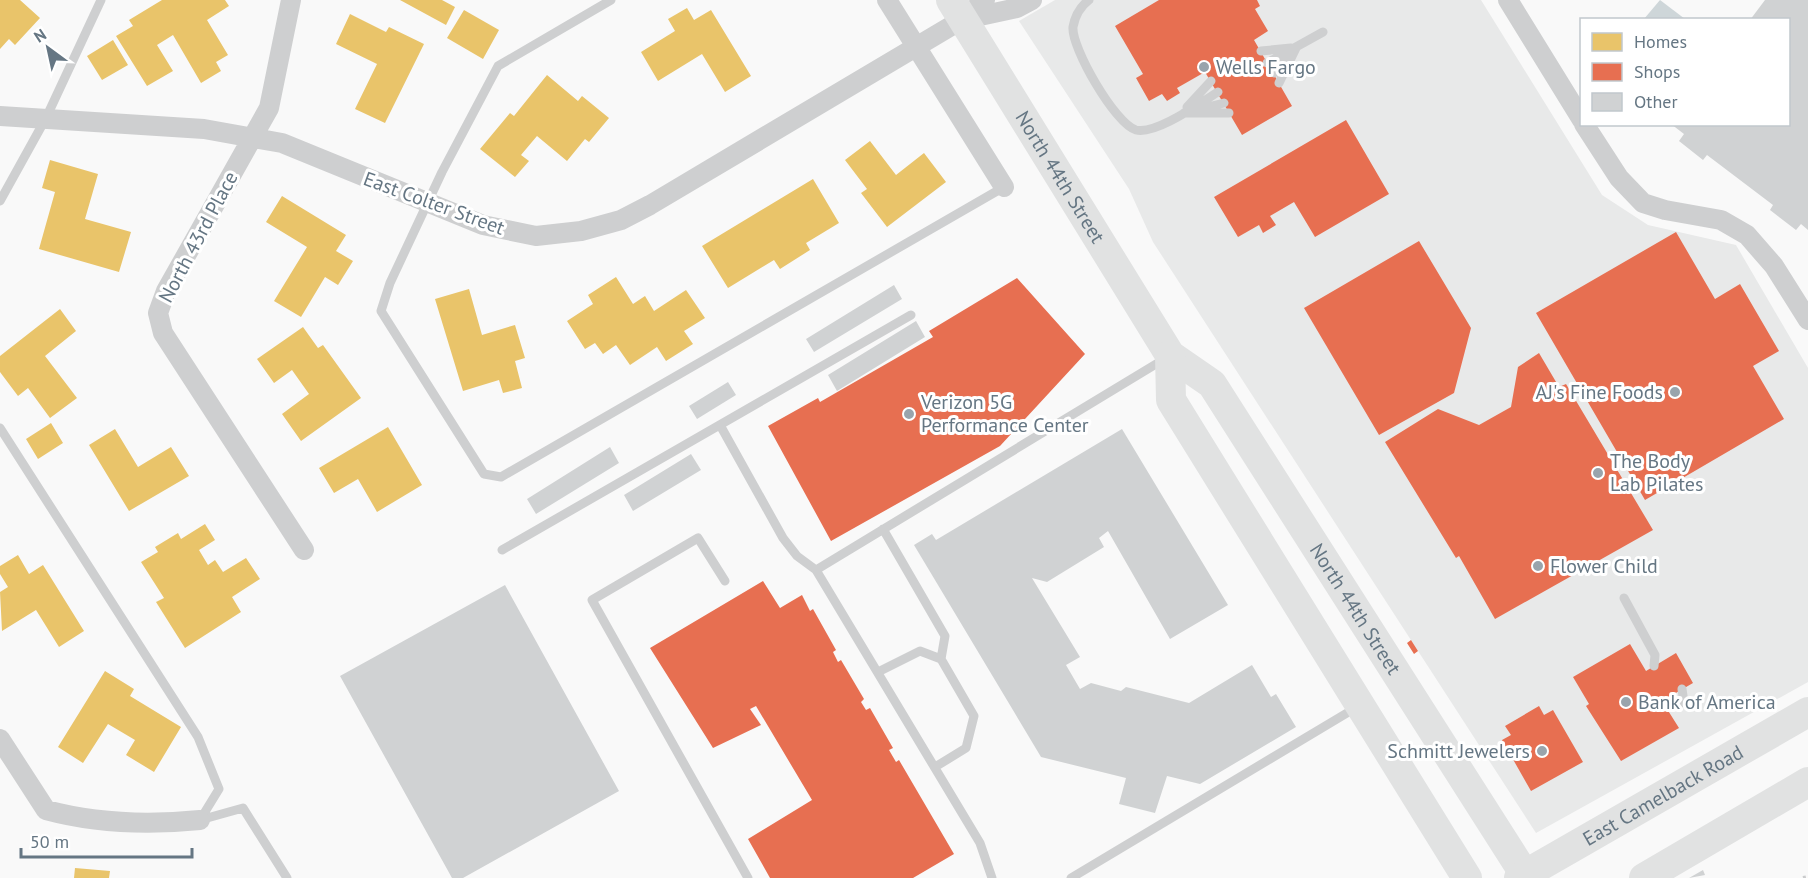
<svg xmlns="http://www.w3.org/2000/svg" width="1808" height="878" font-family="'PT Sans',sans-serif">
	<rect width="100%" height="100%" fill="#f9f9f9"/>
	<path fill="#e8e9e9" d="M1055 0H1481L1602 195 1648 225 1736 245 1808 368V682L1536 833 1153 242 1129 189 1019 21Z"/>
	<path fill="#ced6d9" d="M1660 0 1685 19H1644Z"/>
	<path fill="#e9c46a" d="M0 0H20L40 18 15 45 9 39 0 49Z
		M162 0H225L229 6 207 20 228 55 216 62 221 71 201 83 173 35 157 45 173 71 147 86 116 36 133 26 129 20Z
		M400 0H442L455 7 446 25Z
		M687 8 694 20 711 10 751 76 725 92 702 54 658 81 641 52 675 31 668 19Z
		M464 10 499 30 483 59 447 38Z
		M350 14 386 32 389 27 424 44 385 123 355 109 377 64 336 44Z
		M113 40 128 65 102 80 87 56Z
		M547 75 578 101 582 96 609 118 589 142 585 139 567 161 537 136 521 155 529 161 515 177 480 149 510 113 514 116Z
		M870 141 896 175 924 153 946 182 887 227 861 193 867 189 845 160Z
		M50 160 98 174 85 219 131 232 119 272 39 249 55 192 42 188Z
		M813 179 839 223 806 243 810 250 780 269 774 260 728 288 702 246Z
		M282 196 346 235 336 251 353 261 338 285 325 277 301 317 274 301 307 247 266 222Z
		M616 277 633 304 645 296 654 311 686 290 705 318 684 331 693 344 666 361 657 347 630 365 616 345 603 354 595 343 585 349 567 321 593 304 588 295Z
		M469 289 482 335 515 325 525 358 515 361 522 388 503 393 499 380 463 391 435 299Z
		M60 309 76 331 45 356 77 398 50 418 28 388 18 396 0 372V356Z
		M303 327 318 348 323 345 361 398 301 441 282 414 309 394 292 370 274 383 257 359Z
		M51 423 63 443 38 459 26 439Z
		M388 427 422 485 377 512 358 479 334 493 319 468Z
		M115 429 138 467 171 447 189 476 129 511 89 445Z
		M205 524 215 540 199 550 208 565 215 560 223 572 246 558 260 579 232 597 241 612 185 648 156 602 164 598 141 562 158 552 155 547 178 533 181 539Z
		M18 555 29 574 43 565 84 631 59 647 36 610 2 631 0 592 8 587 0 574V566Z
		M105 671 134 689 130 696 181 727 154 772 126 755 135 740 108 724 83 763 58 747Z
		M75 868 110 871 109 878H74Z"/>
	<path fill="#e76f51" d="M1159 0H1257L1260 6 1255 9 1268 31 1254 40 1292 106 1242 135 1205 72 1177 88 1180 93 1167 101 1162 94 1149 101 1136 78 1143 74 1115 26Z
		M1346 120 1389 194 1315 237 1294 202 1270 216 1276 225 1263 233 1259 225 1238 237 1214 197Z
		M1676 232 1715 299 1740 284 1779 351 1753 366 1784 419 1645 500 1536 313Z
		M1419 241 1471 328 1454 393 1379 435 1304 308Z
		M1017 278 1085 354 1000 446 831 541 768 426 818 398 820 402 933 337 929 331Z
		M1539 353 1559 387 1566 384 1653 530 1495 619 1459 556 1456 558 1385 442 1438 409 1479 425 1511 407 1518 367Z
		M763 581 780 608 802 595 810 611 813 609 836 650 833 652 838 662 841 660 864 699 861 702 866 710 870 708 893 748 889 750 896 762 899 760 954 854 913 878H770L748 839 812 800 756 706 750 709 761 725 713 748 650 648Z
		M1411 640 1418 651 1414 654 1407 643Z
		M1630 644 1646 671 1676 653 1693 683 1662 701 1679 728 1621 761 1586 706 1589 704 1573 677Z
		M1539 706 1544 715 1553 710 1583 762 1531 791 1502 740 1511 735 1505 726Z"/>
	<path fill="#d0d2d3" d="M1765 0H1808V230L1801 224 1796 230 1770 210 1773 205 1707 155 1703 160 1679 141 1684 134 1671 124H1788V20H1750Z
		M894 285 902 299 814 352 806 339Z
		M916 321 925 337 837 391 828 375Z
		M728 382 736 395 697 419 689 406Z
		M1122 429 1228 605 1170 639 1108 531 1099 538 1104 547 1047 582 1032 578 1080 657 1066 665 1080 689 1091 683 1121 691 1126 687 1189 703 1252 665 1271 697 1276 694 1296 727 1200 784 1167 776 1155 813 1119 804 1126 778 1041 757 914 545 932 534 936 540Z
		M610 447 619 463 536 514 527 499Z
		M691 454 701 470 633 511 624 495Z
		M505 585 619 791 463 878H452L340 676Z
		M1703 870 1705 875 1689 878Z"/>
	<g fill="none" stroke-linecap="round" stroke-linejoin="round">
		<path stroke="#cbcccd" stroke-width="4" stroke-dasharray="3 3" stroke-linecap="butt" d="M1803 878 1808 877"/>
		<path stroke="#cecfd0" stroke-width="9" d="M611 0 498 66 442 172 390 283 381 311 484 474 501 477 1004 187
			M1089 0C1081 6 1075 16 1073 27 1071 47 1115 124 1136 130 1156 135 1200 103 1218 92
			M1261 51 1291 48
			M1267 63 1323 32
			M1274 73 1289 56
			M1279 83 1296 48
			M1187 107 1211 81
			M1196 110 1224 103
			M1184 113H1229
			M0 201 46 118 101 0
			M720 425 783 538 797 556 816 570 980 843 992 878
			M0 428 198 737 219 789 200 820
			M883 529 945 636 941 659 974 716 966 748 935 767
			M502 550 911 315
			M816 570 1166 358
			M725 581 698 538 592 600 748 878
			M1624 598 1655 655 1654 666
			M878 672 920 651 941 659
			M1682 689 1684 703
			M200 820 243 808 287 878
			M1071 878 1357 707"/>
		<path stroke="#cecfd0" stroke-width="20" d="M291 0 269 108 166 291 158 313 163 333 304 550
			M887 0 1004 187
			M1508 0 1582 120
			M966 19 1017 8 1032 0
			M0 116 204 129 282 143 483 225 536 236 581 231 621 220 650 205 963 19 985 0
			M1584 124 1619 178 1643 203 1665 210 1721 220 1747 235 1774 266 1808 320
			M0 739 46 810C94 823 150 825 200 820"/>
		<g stroke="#e1e2e2" stroke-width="30">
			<path id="s1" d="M951 0 1170 355 1212 384 1527 878"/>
			<path d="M1170 355 1171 400 1467 878"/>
			<path id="s2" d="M1519 878 1808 712"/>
			<path d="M1644 878 1808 782"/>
		</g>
	</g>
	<g fill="#99a4ac" stroke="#fff" stroke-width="2">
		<circle cx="1204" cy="67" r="6"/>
		<circle cx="1675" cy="392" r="6"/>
		<circle cx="909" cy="414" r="6"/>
		<circle cx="1598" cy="473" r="6"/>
		<circle cx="1538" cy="566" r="6"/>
		<circle cx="1626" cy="702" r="6"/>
		<circle cx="1542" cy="751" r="6"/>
	</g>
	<g text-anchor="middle" stroke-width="6" stroke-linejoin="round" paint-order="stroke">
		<g font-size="20" fill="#657683" stroke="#fff" text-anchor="start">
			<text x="1216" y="74">Wells Fargo</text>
			<text x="1663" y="399" text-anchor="end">AJ's Fine Foods</text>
			<text x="921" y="409">Verizon 5G<tspan x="921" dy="23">Performance Center</tspan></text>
			<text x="1610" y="468">The Body<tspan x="1610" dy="23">Lab Pilates</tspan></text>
			<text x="1550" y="573">Flower Child</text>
			<text x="1638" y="709">Bank of America</text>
			<text x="1530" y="758" text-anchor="end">Schmitt Jewelers</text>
		</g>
		<g font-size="20" fill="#657683" stroke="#fff">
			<text dy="7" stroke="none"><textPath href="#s1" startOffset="208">North 44th Street</textPath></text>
			<text transform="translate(434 203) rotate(20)" y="7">East Colter Street</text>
			<text transform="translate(198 237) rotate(-62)" y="7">North 43rd Place</text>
			<text dy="7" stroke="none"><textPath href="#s1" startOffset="735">North 44th Street</textPath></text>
			<text dy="7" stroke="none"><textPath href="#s2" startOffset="166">East Camelback Road</textPath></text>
		</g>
	</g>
	<rect x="1580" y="18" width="210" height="108" fill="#ffffff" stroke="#c1c8cd" stroke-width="1.5"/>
	<rect x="1592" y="33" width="30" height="18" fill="#e9c46a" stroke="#c1c8cd" stroke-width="1.5"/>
	<text x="1634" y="48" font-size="18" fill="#657683">Homes</text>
	<rect x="1592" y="63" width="30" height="18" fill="#e76f51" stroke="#c1c8cd" stroke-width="1.5"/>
	<text x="1634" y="78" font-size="18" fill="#657683">Shops</text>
	<rect x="1592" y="93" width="30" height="18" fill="#d0d2d3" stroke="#c1c8cd" stroke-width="1.5"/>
	<text x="1634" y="108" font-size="18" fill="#657683">Other</text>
	<g transform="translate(48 48) rotate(327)" stroke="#ffffff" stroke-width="4.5" paint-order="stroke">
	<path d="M0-4.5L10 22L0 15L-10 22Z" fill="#657683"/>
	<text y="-9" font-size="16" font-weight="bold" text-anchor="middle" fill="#657683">N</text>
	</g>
	<path d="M21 848v9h171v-9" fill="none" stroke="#657683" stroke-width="3"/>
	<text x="30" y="848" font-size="18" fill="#657683" stroke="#ffffff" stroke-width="4.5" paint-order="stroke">50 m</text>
</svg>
